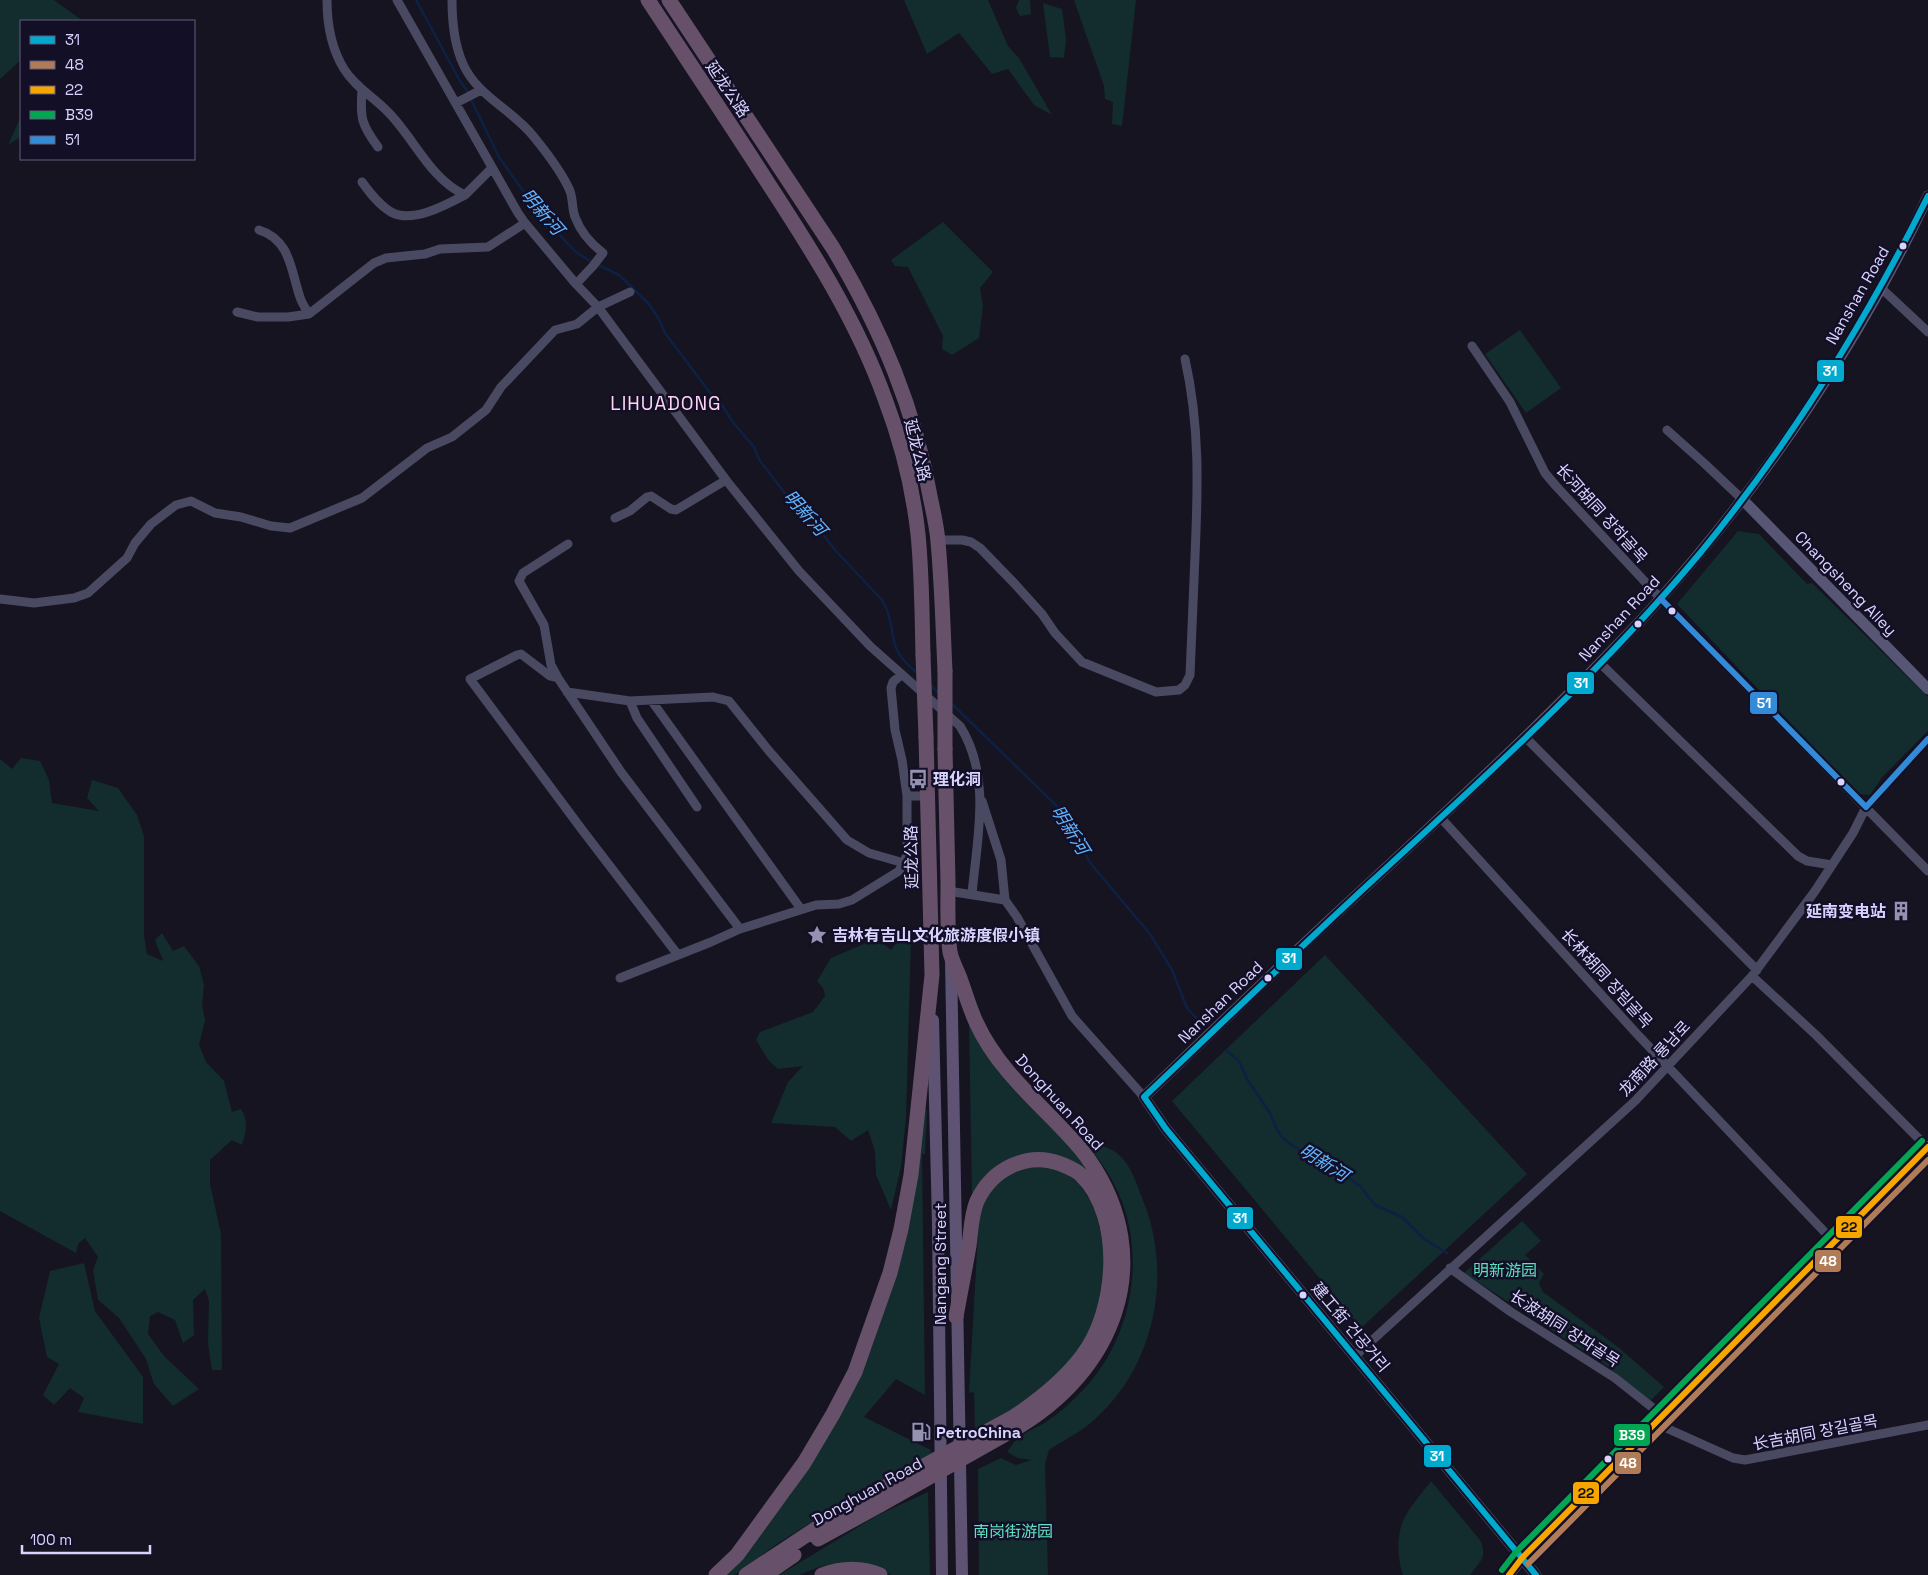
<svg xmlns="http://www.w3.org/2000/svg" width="1928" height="1575" font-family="'Space Grotesk','Noto Sans SC','Noto Sans KR',sans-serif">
	<rect width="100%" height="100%" fill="#161421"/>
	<path fill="#132c2d" d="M0 0H54L83 21H21V60L0 79Z
		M904 0H988L1008 46 1019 58 1052 115 1034 105 1008 69 992 74 959 33 927 54Z
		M1019 0H1030L1031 14 1020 16 1016 8Z
		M1074 0H1136L1122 126 1112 124 1113 102 1105 99 1104 86Z
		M1043 3 1062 9 1066 39 1064 58 1050 57Z
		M21 116V137L8 145Z
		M943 222 993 272 980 288 983 306 979 338 952 355 942 349 943 336 908 267 895 266 891 260Z
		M1520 330 1561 388 1526 413 1485 354Z
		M1738 531 1759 534 1807 584 1812 583 1928 697V731L1883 776 1870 795 1858 794 1677 604Z
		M21 758 40 761 49 780 52 803 99 811 87 798 92 780 118 788 137 815 144 836V935L147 954 163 961 155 940 162 933 173 951 184 946 199 966 204 985 202 1005 205 1020 199 1045 206 1062 224 1081 232 1112 241 1109C249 1121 246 1132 242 1145L232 1140 210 1160V1184L221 1234 222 1370H212L208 1344 209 1301 205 1289 193 1300 194 1335 183 1343 175 1320 158 1312 150 1316 148 1334 164 1356 199 1389 173 1406 154 1384 146 1359 119 1318 98 1300 93 1270 98 1257 85 1238 78 1244 76 1253 0 1211V759L12 769Z
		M899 939 911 940 906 1118 901 1167 891 1210 876 1175 875 1151 868 1130 851 1141 835 1127 771 1123 788 1082 803 1066 778 1069 769 1061 756 1040 760 1032 813 1012 825 996 823 988 817 981 831 958 866 943 884 944 891 950Z
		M1325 955 1527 1174 1361 1328 1172 1101Z
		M969 1024 974 1034 1086 1163 1083 1168 1041 1154 972 1196Z
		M923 1104 927 1111 925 1154H922L925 1395 896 1379 864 1417 931 1450 932 1455 818 1518 777 1544 735 1575H724L789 1497 813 1461 860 1374 872 1347 892 1284Z
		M1097 1144C1102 1146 1109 1148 1114 1151 1131 1162 1137 1185 1144 1203 1173 1277 1154 1367 1094 1420 1081 1432 1064 1440 1049 1450L1045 1464 1048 1575H979L978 1469 1001 1458 1016 1465 1031 1460 1018 1458 1007 1452C1010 1448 1013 1443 1016 1440 1025 1432 1036 1428 1046 1422 1059 1413 1072 1402 1083 1390 1134 1337 1149 1248 1113 1182 1107 1170 1098 1159 1090 1147Z
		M1027 1165 1054 1166 1077 1181 1094 1206 1104 1245 1103 1293 1085 1342 1070 1362 1039 1394 975 1432 974 1392 969 1393 979 1215C988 1187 1002 1178 1027 1165Z
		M1522 1221 1541 1241 1525 1255 1544 1274 1539 1283 1543 1292 1618 1347 1664 1387 1650 1401 1608 1367 1464 1273Z
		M84 1263 95 1311 143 1377V1424L78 1412 84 1398 70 1388 54 1405 43 1395 59 1364 47 1357 39 1318 50 1271Z
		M1431 1481 1480 1540C1488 1557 1480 1562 1470 1575H1403C1397 1558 1396 1533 1405 1517 1412 1504 1422 1493 1431 1481Z
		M928 1492 930 1575H891L878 1568 834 1564 819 1567 799 1575H779L878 1515Z"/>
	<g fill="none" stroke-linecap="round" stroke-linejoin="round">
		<path stroke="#0d2144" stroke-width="2.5" d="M416 0 460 81 466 89 499 157 526 195 566 242 576 252 590 261 619 275 648 303 659 319 665 333 711 394 719 400 732 421 754 447 760 461 798 510 809 517 836 551 882 600C891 614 891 630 895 645 899 657 908 665 917 673
			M930 685 939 693
			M951 703 1060 809 1091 864 1150 934 1172 970 1187 1008 1199 1021
			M1226 1050 1239 1061 1247 1079 1270 1113 1277 1130 1283 1138 1293 1146 1340 1172 1360 1186 1375 1205 1402 1217 1424 1239 1447 1253"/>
		<path stroke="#4a4962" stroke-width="9" d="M327 0C327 24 331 48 344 69 355 87 374 97 388 112 414 138 430 179 465 195L492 168
			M397 0 518 213 525 223 576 284 598 307 726 480 799 571 870 646 960 726C992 777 977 838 972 894
			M452 0C452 21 454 44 463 64 477 96 513 110 534 137 547 153 562 172 570 191 573 199 572 209 575 217 581 233 590 243 603 253L593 266 576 284
			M362 89C360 118 361 124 378 147
			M456 103 481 90
			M362 182C370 193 379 205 391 212 412 224 446 205 465 195
			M259 230C292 240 291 274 301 300 303 305 306 309 309 314
			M1881 288 1928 332
			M237 312 258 317H288L309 314 374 263 386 258 425 254 440 249 488 247 525 223
			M1472 346 1510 402 1545 473 1556 486 1661 599 1928 871
			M1667 430 1705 464 1742 499
			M615 518 630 511 647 497 651 496 671 509 676 510 726 480
			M938 540H962L971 542 980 548 1014 583 1042 614 1055 633 1082 662 1156 692 1179 690 1185 685 1190 675C1192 635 1193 596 1195 556 1198 488 1200 426 1185 359
			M568 544 523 573 519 581 544 625 551 665 558 678 621 772 740 929
			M0 599 34 603 74 598 88 593 127 558 135 543 151 524 176 505 191 501 215 513 241 517 271 526 290 528 362 498 427 448 452 437 486 410 501 387 555 330 577 324 598 307 630 292
			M1600 663 1798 856 1807 861 1832 865
			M558 678 550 676 521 654 517 655 470 679 583 831 678 955
			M567 692 630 701 713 697 729 701 769 751 847 840 869 853 904 863
			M651 700 801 909
			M630 701 637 718 697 807
			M1525 737 1757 970
			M907 796H928
			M982 801 1001 860 1005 900 1017 917 1072 1016 1144 1097
			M1441 818 1637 1034 1835 1243
			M948 891 1005 900
			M1752 976 1816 1035 1927 1147
			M620 978 711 942 740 929 816 905 839 904 852 900 899 871 907 855V796L902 760 895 730 891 688 893 682 901 675
			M1450 1268 1511 1312 1615 1378 1663 1416
			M1355 1356 1635 1101 1752 976 1815 891 1853 833 1866 807 1928 739
			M1655 1423 1733 1458 1745 1460 1928 1425"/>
		<path stroke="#575674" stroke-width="11" d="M1742 499 1928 689
			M1509 1575 1522 1558 1835 1243 1928 1147
			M1536 1575 1166 1129 1144 1097C1208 1036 1271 974 1336 914 1409 847 1482 780 1552 711 1589 674 1627 637 1661 598 1766 480 1861 339 1928 196"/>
		<path stroke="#5e5373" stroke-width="12" d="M951 960 962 1575
			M933 1020 938 1224 942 1575"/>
		<path stroke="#67516a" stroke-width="15" d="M648 0C688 61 729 122 768 183 813 252 857 321 885 399 901 441 913 489 918 534 922 574 922 615 923 655
			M669 0 833 248C881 329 915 408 931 501 934 515 937 528 938 542 942 585 943 628 945 671
			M945 749C946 793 947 838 948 882 948 903 947 932 950 952 952 962 958 972 961 981 966 995 970 1009 976 1022 993 1060 1024 1090 1053 1119 1065 1132 1079 1145 1089 1160 1159 1261 1114 1373 1013 1430
			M956 1317C960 1293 965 1270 969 1246 971 1232 971 1215 977 1201 992 1169 1027 1151 1061 1164 1068 1167 1076 1170 1081 1175 1124 1217 1117 1311 1082 1356 1064 1380 1040 1399 1015 1416
			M818 1539 880 1505
			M716 1575 737 1555 777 1500 804 1463 833 1414 855 1372 890 1273 901 1229 911 1175 932 975 926 737
			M746 1575 814 1530 878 1491
			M765 1575 794 1555
			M822 1575C841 1568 861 1567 880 1575"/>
		<path stroke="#67516a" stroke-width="15" d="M923 655 926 737
			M945 671V749
			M878 1491 1015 1416
			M880 1505 1013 1430"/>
		<defs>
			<path id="bus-1" d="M1144 1097C1220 1025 1295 952 1372 881 1486 776 1602 671 1701 552 1791 442 1865 323 1928 196
				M1144 1097 1166 1129 1536 1575"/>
			<path id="bus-2" d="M1528 1564 1928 1160"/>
			<path id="bus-3" d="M1509 1575 1522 1558 1928 1147"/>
			<path id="bus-4" d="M1502 1570 1516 1552 1922 1141"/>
			<path id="bus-5" d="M1661 599 1866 807
				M1866 807 1928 739"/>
		</defs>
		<use href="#bus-1" stroke="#130f26" stroke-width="10"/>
		<use href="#bus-2" stroke="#130f26" stroke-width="10"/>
		<use href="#bus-3" stroke="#130f26" stroke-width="10"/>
		<use href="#bus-4" stroke="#130f26" stroke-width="10"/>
		<use href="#bus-5" stroke="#130f26" stroke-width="10"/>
		<use href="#bus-1" stroke="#00a9ce" stroke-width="6"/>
		<use href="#bus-2" stroke="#b07c57" stroke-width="6"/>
		<use href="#bus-3" stroke="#f7a600" stroke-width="6"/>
		<use href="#bus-4" stroke="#00a651" stroke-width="6"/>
		<use href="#bus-5" stroke="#338bd7" stroke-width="6"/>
	</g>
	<defs>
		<symbol id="bus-bare" viewBox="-9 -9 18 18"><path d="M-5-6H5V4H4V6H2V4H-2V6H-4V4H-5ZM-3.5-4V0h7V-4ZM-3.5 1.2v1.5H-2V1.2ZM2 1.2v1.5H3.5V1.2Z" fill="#9591b1" stroke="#130f26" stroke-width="2.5" paint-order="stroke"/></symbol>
		<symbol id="building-bare" viewBox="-9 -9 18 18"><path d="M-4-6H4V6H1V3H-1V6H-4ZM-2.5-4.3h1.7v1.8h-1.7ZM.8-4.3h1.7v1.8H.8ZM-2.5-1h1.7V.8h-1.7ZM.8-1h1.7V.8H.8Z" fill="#9591b1" stroke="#130f26" stroke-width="2.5" paint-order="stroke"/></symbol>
		<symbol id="sight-bare" viewBox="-9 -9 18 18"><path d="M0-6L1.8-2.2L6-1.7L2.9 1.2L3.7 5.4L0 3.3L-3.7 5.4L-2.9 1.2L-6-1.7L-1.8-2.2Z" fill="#9591b1" stroke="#130f26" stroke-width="2.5" paint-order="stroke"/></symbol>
		<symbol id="fuel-bare" viewBox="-9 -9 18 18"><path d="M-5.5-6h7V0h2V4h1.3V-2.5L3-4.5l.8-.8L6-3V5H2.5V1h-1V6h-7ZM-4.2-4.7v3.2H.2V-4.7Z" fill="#9591b1" stroke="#130f26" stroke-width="2.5" paint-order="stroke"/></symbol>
	</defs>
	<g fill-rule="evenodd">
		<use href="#bus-bare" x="904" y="765" width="28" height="28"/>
		<use href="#building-bare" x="1887" y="897" width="28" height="28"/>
		<use href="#sight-bare" x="803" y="921" width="28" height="28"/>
		<use href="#fuel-bare" x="907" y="1418" width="28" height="28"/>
	</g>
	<g fill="#d9d4ff" stroke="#130f26" stroke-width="2">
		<circle cx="1903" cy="246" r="4.5"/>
		<circle cx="1672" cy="611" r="4.5"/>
		<circle cx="1638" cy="624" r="4.5"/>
		<circle cx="1841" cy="782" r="4.5"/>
		<circle cx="1268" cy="978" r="4.5"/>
		<circle cx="1303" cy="1295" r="4.5"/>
		<circle cx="1608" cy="1459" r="4.5"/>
	</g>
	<g text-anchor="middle" stroke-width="5" stroke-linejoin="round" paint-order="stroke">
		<g font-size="16" fill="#d9d4ff" stroke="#130f26">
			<text transform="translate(728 89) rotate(56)" y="6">延龙公路</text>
			<text transform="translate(1857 295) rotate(-60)" y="6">Nanshan Road</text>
			<text transform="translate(918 450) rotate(76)" y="6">延龙公路</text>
			<text transform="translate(1602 513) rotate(48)" y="6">长河胡同 장하골목</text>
			<text transform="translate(1846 583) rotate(46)" y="6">Changsheng Alley</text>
			<text transform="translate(1619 618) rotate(-47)" y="6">Nanshan Road</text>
			<text transform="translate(911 857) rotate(-91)" y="6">延龙公路</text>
			<text transform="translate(1607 978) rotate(48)" y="6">长林胡同 장림골목</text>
			<text transform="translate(1220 1002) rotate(-44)" y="6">Nanshan Road</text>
			<text transform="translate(1654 1058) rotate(-47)" y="6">龙南路 룡남로</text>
			<text transform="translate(1060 1102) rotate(48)" y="6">Donghuan Road</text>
			<text transform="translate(940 1264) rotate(-90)" y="6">Nangang Street</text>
			<text transform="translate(1351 1327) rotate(50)" y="6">建工街 건공거리</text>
			<text transform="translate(1565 1328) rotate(33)" y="6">长波胡同 장파골목</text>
			<text transform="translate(1815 1432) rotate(-11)" y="6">长吉胡同 장길골목</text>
			<text transform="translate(867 1491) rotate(-29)" y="6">Donghuan Road</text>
		</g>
		<g font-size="16" font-weight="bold" fill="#d9d4ff" stroke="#130f26" text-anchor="start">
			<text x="933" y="785">理化洞</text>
			<text x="1886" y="917" text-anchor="end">延南变电站</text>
			<text x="832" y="941">吉林有吉山文化旅游度假小镇</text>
			<text x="936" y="1438">PetroChina</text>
		</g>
		<g font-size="16" fill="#5fe0c0" stroke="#130f26">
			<text x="1505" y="1276">明新游园</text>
			<text x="1013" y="1537">南岗街游园</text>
		</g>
		<g font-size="18" font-style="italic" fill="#62b6ff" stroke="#130f26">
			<text transform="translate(542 212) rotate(49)" y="6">明新河</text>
			<text transform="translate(805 513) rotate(48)" y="6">明新河</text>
			<text transform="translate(1070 830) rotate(58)" y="6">明新河</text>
			<text transform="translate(1324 1163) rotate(32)" y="6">明新河</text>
		</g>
		<g font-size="19" letter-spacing="1" fill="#ffd6f0" stroke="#130f26">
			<text x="666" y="410">LIHUADONG</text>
		</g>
	</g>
	<g stroke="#130f26" stroke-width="2">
		<rect x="1816" y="359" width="29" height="24" rx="5" fill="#00a9ce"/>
		<rect x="1566" y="671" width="29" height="24" rx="5" fill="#00a9ce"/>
		<rect x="1749" y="691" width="29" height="24" rx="5" fill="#338bd7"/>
		<rect x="1275" y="947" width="28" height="24" rx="5" fill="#00a9ce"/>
		<rect x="1226" y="1206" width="28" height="24" rx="5" fill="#00a9ce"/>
		<rect x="1835" y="1215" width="28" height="24" rx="5" fill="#f7a600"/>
		<rect x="1814" y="1249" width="28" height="24" rx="5" fill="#b07c57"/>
		<rect x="1613" y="1423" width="38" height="24" rx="5" fill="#00a651"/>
		<rect x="1423" y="1444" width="29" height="24" rx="5" fill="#00a9ce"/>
		<rect x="1614" y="1451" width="28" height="24" rx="5" fill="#b07c57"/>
		<rect x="1572" y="1481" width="28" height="24" rx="5" fill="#f7a600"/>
	</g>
	<g font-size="14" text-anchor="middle" font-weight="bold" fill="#fff">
		<text x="1830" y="376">31</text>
		<text x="1581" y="688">31</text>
		<text x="1764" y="708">51</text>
		<text x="1289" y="963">31</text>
		<text x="1240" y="1223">31</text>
		<text x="1828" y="1266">48</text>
		<text x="1632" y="1440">B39</text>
		<text x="1437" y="1461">31</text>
		<text x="1628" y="1468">48</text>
	</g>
	<g font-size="14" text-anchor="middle" font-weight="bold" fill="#111">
		<text x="1849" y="1232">22</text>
		<text x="1586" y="1498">22</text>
	</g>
	<rect x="20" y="20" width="175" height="140" fill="#130f26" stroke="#625e7d"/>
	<rect x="30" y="36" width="25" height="8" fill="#00a9ce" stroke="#625e7d"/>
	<text x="65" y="45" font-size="15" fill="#d9d4ff">31</text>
	<rect x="30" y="61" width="25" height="8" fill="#b07c57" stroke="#625e7d"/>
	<text x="65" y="70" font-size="15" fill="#d9d4ff">48</text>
	<rect x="30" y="86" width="25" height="8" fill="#f7a600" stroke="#625e7d"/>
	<text x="65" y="95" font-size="15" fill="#d9d4ff">22</text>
	<rect x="30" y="111" width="25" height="8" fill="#00a651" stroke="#625e7d"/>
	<text x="65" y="120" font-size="15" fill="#d9d4ff">B39</text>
	<rect x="30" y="136" width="25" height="8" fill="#338bd7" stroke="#625e7d"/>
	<text x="65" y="145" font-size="15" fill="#d9d4ff">51</text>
	<path d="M22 1545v8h128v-8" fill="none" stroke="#d9d4ff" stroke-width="2.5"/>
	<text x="30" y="1545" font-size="15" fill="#d9d4ff" stroke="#130f26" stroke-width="4" paint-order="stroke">100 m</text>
</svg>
